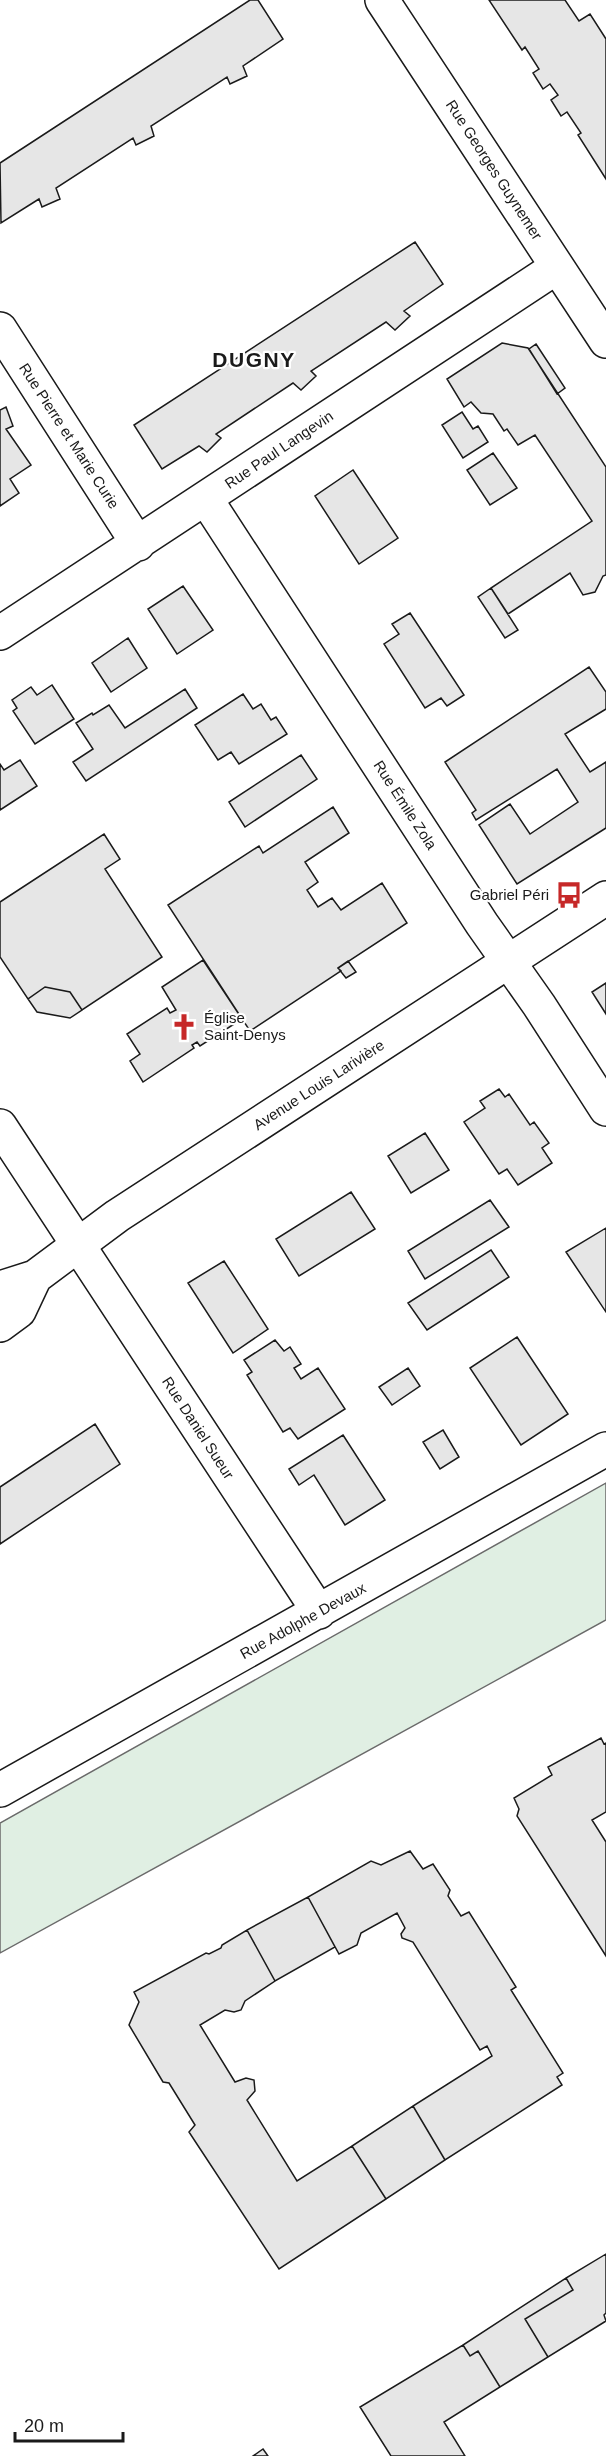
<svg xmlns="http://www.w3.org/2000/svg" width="606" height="2456" font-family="Arial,sans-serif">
	<rect width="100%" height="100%" fill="#fff"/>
	<path fill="#e0efe3" stroke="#6a6a6a" stroke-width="1.5" d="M606 1483V1620L0 1953V1823Z"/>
	<path fill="#e6e6e6" stroke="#1a1a1a" stroke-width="1.5" d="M250 0H258L283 39 243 66 247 76 230 84 227 77 151 126 154 136 136 145 133 138 56 188 60 199 42 207 39 199 1 223 0 163Z
		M489 0H565L579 21 590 14 606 39V179L578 135 581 133 567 112 561 116 551 100 558 95 550 84 543 89 533 73 539 69 525 47 522 50Z
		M415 242 443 284 404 311 410 316 395 330 386 322 311 371 316 376 301 390 293 383 216 434 221 438 207 452 199 446 162 469 134 425Z
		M502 343 528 348 606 467V575L603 576 595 592 583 595 570 573 508 614 491 588 592 521 535 435 518 445 507 429 504 431 493 414 481 413 471 402 464 407 447 379Z
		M536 344 565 388 557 394 529 349Z
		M6 407 13 426 6 429 31 465 10 479 19 493 0 506V410Z
		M462 412 473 429 478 426 488 442 463 458 442 425Z
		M493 453 517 488 490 505 467 470Z
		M353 470 398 538 359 564 315 496Z
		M183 586 213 630 177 654 148 609Z
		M491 588 518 630 505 638 478 597Z
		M410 613 464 695 447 706 441 698 425 708 384 644 399 634 392 624Z
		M128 638 147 668 111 692 92 663Z
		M589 667 606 692V709L565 734 590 772 606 762V828L517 884 479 825 510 804 530 834 578 802 557 769 476 820 472 813 476 810 445 762Z
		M52 685 74 719 35 744 13 711 17 708 12 700 31 687 37 695Z
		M185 689 197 708 86 781 73 762 93 749 76 723 92 713 93 715 109 705 125 728Z
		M243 694 253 709 261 704 271 720 276 717 287 734 239 764 231 752 218 760 195 725Z
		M301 755 317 779 245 827 229 802Z
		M20 760 37 786 0 810V764L4 770Z
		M333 807 349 833 305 862 318 882 307 890 318 907 332 898 341 910 382 883 407 923 338 968 341 971 250 1031 168 905 259 846 263 853Z
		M104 834 120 859 105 869 162 957 82 1010 70 992 45 987 28 999 0 957V902Z
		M203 960 242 1019 200 1046 197 1042 192 1045 194 1048 143 1082 130 1061 140 1054 127 1034 167 1008 170 1013 176 1010 162 987Z
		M348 961 356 972 346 978 338 968Z
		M606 983V1014L592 992Z
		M45 987 70 992 82 1010 70 1018 37 1012 28 999Z
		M499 1089 505 1097 509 1094 530 1125 534 1122 549 1143 542 1148 552 1163 518 1185 507 1169 499 1174 464 1122 485 1108 480 1101Z
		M425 1133 449 1170 411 1193 388 1156Z
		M351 1192 375 1229 299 1276 276 1239Z
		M490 1200 509 1227 425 1279 408 1251Z
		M606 1228V1312L566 1252Z
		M491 1250 509 1277 427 1330 408 1303Z
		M224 1261 268 1329 233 1353 188 1283Z
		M517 1337 568 1414 521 1445 470 1368Z
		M275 1340 284 1351 290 1347 301 1364 294 1368 301 1379 318 1368 345 1409 298 1439 290 1428 283 1432 247 1375 252 1372 244 1360Z
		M408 1368 420 1386 392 1405 379 1387Z
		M95 1424 120 1464 0 1544V1487Z
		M443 1430 459 1457 440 1469 423 1442Z
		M343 1435 385 1500 345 1525 314 1475 299 1485 289 1469Z
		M601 1738 604 1744 606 1743V1812L592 1820 606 1842V1956L517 1816 519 1809 514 1798 552 1775 548 1767Z
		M410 1851 423 1869 433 1864 450 1890 448 1896 461 1916 469 1912 516 1987 511 1990 563 2073 557 2077 562 2085 445 2160 413 2106 492 2056 487 2046 480 2050 413 1942 402 1938 401 1934 405 1928 397 1913 361 1933 357 1945 339 1954 308 1897 371 1861 381 1865Z
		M308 1897 335 1947 275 1981 247 1930Z
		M247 1930 275 1981 245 2001 241 2010 234 2012 225 2010 200 2025 235 2082 246 2078 254 2080 255 2091 247 2100 297 2181 352 2146 386 2199 279 2269 189 2132 195 2125 169 2083 163 2082 129 2025 139 2002 134 1992 206 1953 209 1954 221 1948 222 1945Z
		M413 2106 445 2160 386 2199 352 2146Z
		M606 2254V2313L604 2315 606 2321 548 2357 525 2319 573 2290 566 2278Z
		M566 2278 573 2290 525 2319 548 2357 500 2387 478 2351 470 2356 463 2345Z
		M463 2345 470 2356 478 2351 500 2387 444 2422 465 2456H391L360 2407Z
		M263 2449 268 2456H253Z"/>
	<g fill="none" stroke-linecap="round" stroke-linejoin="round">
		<defs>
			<path id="minor" d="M382 0 606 341
				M0 329 138 544
				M206 499 482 924 539 1005 606 1109
				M0 633 557 267
				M0 1126 319 1612
				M0 1790 606 1449"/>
			<path id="primary" d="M0 1288 35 1277 117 1216 606 898
				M0 1325 19 1311 35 1277"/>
		</defs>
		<use href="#minor" stroke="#1a1a1a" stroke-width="36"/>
		<use href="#primary" stroke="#1a1a1a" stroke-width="36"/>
		<use href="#minor" stroke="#fff" stroke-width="33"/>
		<use href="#primary" stroke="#fff" stroke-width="33"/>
	</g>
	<defs>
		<symbol id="bus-bare" viewBox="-9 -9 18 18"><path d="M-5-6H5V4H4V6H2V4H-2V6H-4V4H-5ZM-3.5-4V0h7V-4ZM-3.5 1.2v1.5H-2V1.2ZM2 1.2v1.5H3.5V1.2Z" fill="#c62828" stroke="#fff" stroke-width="2.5" paint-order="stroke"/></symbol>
		<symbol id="church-bare" viewBox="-9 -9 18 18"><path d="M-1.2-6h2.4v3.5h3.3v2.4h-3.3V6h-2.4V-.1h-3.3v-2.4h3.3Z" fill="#c62828" stroke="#fff" stroke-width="2.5" paint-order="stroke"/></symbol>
	</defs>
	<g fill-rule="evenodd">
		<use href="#bus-bare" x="550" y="876" width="38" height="38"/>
		<use href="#church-bare" x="165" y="1008" width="38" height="38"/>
	</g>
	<g text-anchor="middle" stroke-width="4.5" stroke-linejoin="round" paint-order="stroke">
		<g font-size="15" fill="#1a1a1a" stroke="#fff">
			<text transform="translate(494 170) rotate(57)" y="5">Rue Georges Guynemer</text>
			<text transform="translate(69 436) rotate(57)" y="5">Rue Pierre et Marie Curie</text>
			<text transform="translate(279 450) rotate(-34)" y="5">Rue Paul Langevin</text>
			<text transform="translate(405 805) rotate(57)" y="5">Rue Émile Zola</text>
			<text transform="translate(319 1085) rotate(-33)" y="5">Avenue Louis Larivière</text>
			<text transform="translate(198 1428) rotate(57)" y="5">Rue Daniel Sueur</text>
			<text transform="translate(303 1621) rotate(-29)" y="5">Rue Adolphe Devaux</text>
		</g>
		<g font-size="15" fill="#1a1a1a" stroke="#fff" text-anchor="end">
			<text x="549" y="900">Gabriel Péri</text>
			<text x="204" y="1023" text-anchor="start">Église<tspan x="204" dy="17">Saint-Denys</tspan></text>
		</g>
		<g font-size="21" font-weight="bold" letter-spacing="1.5" fill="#1a1a1a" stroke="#fff">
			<text x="254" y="367">DUGNY</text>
		</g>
	</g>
	<path d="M15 2432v9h108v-9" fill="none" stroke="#1a1a1a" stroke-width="3"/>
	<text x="24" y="2432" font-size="18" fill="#1a1a1a" stroke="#ffffff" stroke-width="4.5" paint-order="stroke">20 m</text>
</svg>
